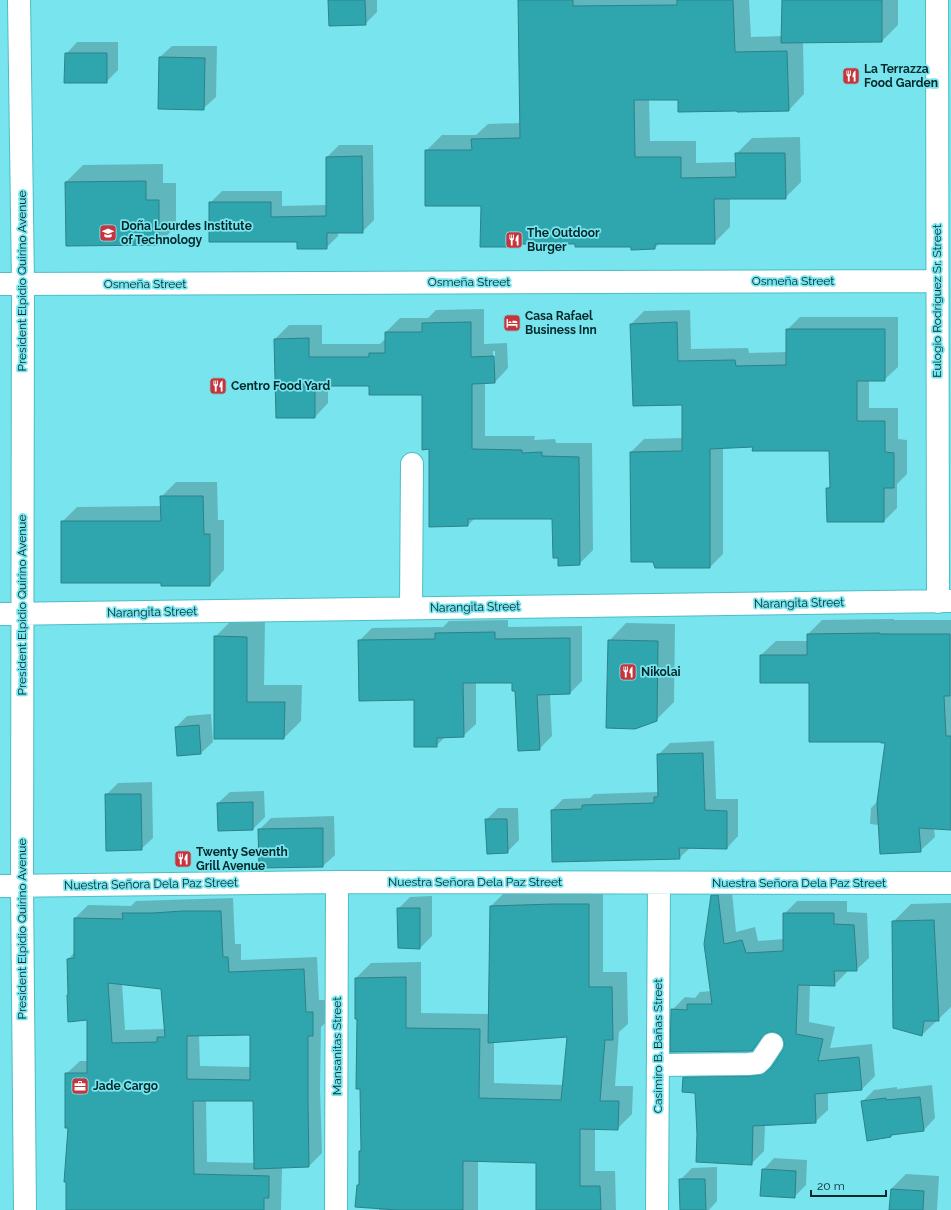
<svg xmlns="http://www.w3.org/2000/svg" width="951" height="1210" font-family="Raleway,sans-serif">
	<rect width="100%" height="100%" fill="#78e4ed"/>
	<path fill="#0003" fill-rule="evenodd" d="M329 0H377V12L365 24Z
		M519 0H749L751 37 782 36 783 0H898V25L882 41H803L804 94 789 110H738L679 99H649L650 141H696V163L737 162 736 154 752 138 800 137 801 182 785 198H730V227L714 243H660L655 248 632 246 576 243H522L519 246 482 205 426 151 442 135H476L488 124 521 123Z
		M77 42H118V70L106 82 66 54Z
		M172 46H217L216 97 204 108 160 57Z
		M339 145H373L374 220 362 232H338V236L326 248 298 241 210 203 222 191H282V206L327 205V157Z
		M163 164V183H176V226L159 244 66 182 83 165Z
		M484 309V344L507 343 508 368 495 382H485V436H535L534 440 555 439 556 443H592L593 550 579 564 553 518H475L468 525 430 448 423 394 370 385H328V403L315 417H277L275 339 289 325H322V344H380L384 340H386V332L400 318H428L436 310ZM493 351H495V370H493Z
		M690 310 691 349 748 348 749 353 787 352V330L800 317H898V367L884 380H869V408H898V439L907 440V474L897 484V508L884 521 827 489 831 485 830 450 754 446 723 447V554L710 567 631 452 644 439 683 438V404L631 324 644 311Z
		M176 482H217L218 520H224V570L210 585 162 582 62 522 77 507 161 506V497Z
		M233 619 265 620 264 685H302L301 721 284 738H215V637Z
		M894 619V620H951V829L934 828 935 837 920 851 879 825 870 824 871 808 880 799 886 742 810 682H761V655L776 641H808V634L822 620Z
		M508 620V627L582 626V681L570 693 550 694 552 736 539 749 513 682H476V724L463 736 445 737 436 746 415 699 359 641 372 628 443 627 449 621Z
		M626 623 675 624 674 702 656 720 609 641Z
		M211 714 213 742 201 753 178 755 176 727 187 716Z
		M714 741 716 799H738V836L727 848H690L679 858 552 810 563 799 590 798 594 794 659 792 658 755 670 743Z
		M152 782 153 838 141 849 106 795 118 783Z
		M264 791 265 817 253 829 218 803 230 792Z
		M498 808H518L519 840 507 852 486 820Z
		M334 816 335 855 323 866 259 830 271 818Z
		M725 883H731L736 932 755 927 758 941 784 939V914L797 901H847V912L867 913 869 958 856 970H847V972L834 985 810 984 809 1022 835 1027 830 1048 872 1044 875 1076 862 1089 828 1092V1110L815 1122 765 1125 764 1151 751 1164 698 1134 696 1092 684 1078 697 1065 762 1064 774 1063 776 1061 783 1051 785 1044 784 1038 780 1033 769 1031 765 1037 752 1050 672 1010 685 997 695 998 700 992 712 991V896Z
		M603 889V972H627L628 1024 619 1032 615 1086H633L632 1114 617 1129H595V1171H615L616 1210H537V1162L478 1160V1210H379V1208L358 1185 360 1182 362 1150 356 978 371 963 421 962V1013L489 1014 491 906 506 891ZM568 1036 564 1085 494 1083V1041Z
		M432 896V936L420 948 398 909 410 897Z
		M233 898 235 944H241V960L317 957 319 1000H326V1022L321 1027 320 1089 322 1153 309 1166 282 1167 281 1210H67L69 1127 66 1074 80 1061H88V1019L68 995 69 994 68 959 75 952V918L88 905 131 906 136 901ZM122 983 161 988 165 1029 125 1030ZM251 1034V1067L200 1066 199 1035ZM206 1100H254L255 1163 207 1162Z
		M951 903V1007L922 1035 893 922 911 904Z
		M932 1085 935 1118 924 1130 894 1133 891 1136 862 1102 874 1090 897 1087V1089Z
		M774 1158 807 1160 806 1185 794 1197 763 1170Z
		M717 1167V1201L709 1210H681L680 1180 692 1168Z
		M906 1174 939 1176 937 1210H890L891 1189Z"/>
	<path fill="#2fa5ae" stroke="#2c8289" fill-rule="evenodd" d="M328 0H365L366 25 329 26Z
		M518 0H573V6L677 5V0H733L735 52 787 51 789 111 737 112V111L678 112V100H634L635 157H681V178L736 177 735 153H785L786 199H714L715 244H655V249L631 250V247H575V244H520V247H480L481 206H425V150H472L471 139 520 138Z
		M782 0H882V42L781 43Z
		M65 53H107V83H64Z
		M159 57 205 58 204 110 158 109Z
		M362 156 363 233H327V249H297V242H209V202H271V217L326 216V157Z
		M146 181V200H159V245L66 246 65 182Z
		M471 322V357L494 356 495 383 472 384V449L522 450V453L542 452V456L579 457 580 565 558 566V558H553L552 519H468V526L429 527V449L422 450V395H369V386H315V418H276L274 339 309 338V357H369V353H385V332H422V323Z
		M677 322 678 361 735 360 736 366 786 365V329H885V381H857V421H885V452L894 453V488H884V522H827L826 488H830L829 451H752L753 447 710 449V568H655L653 562H631L630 452 682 451V405L633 406 630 324Z
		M160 496H203L204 534H210V586H161V583H61V521H161Z
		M495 632V639L570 638V694L537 695 540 750 518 751 515 691H512V683H463L464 737 437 738V747H414V700L359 701 358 640 435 639V633Z
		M880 633V634H950V696H944L946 736H951V830L919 828 921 852 880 854 877 802 885 743H881V742H809V683H760V655H807V634Z
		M214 636 247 637V702H285L284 739H214Z
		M608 640 658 641 657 721 635 729 606 728Z
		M199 725 201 754 177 756 175 727Z
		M703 753 705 810 727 811V849L679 848 680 859 552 862 551 810 582 809V805L654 803V797H658L657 754Z
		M105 794H141L142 850 106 851Z
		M253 802V830L218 831 217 803Z
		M485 819H507L508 853 487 854Z
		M323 828V867L259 868 258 829Z
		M711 895H718L724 944 742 940 746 953 783 951V913H834V924L854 925 857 971H834L835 986 798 985 796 1034 823 1039 818 1061 859 1057 862 1090 815 1094 816 1123 753 1126 752 1165 696 1162 697 1134 695 1093 682 1092 683 1077 748 1076 760 1075 766 1072 771 1068 782 1051 784 1044 783 1038 779 1034 773 1032 767 1033 762 1037 752 1051 670 1052 671 1009 687 1010V1004H712L704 944Z
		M554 904H589V987H612L613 1040H605L600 1101H619L618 1130 580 1129V1186H600L601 1210H536V1163L463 1161V1210H398L355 1207 357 1185H359V1151H361L360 1089H356L357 1019H355V978L406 977V1028L480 1029 479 1098 561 1100 567 1037 488 1043 490 906Z
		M397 908H420V949L398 948Z
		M183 911H221L223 957H228L229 972 304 969 306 1012H313V1036H308V1102L309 1167 254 1169 253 1101H193L194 1174 269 1176V1198H264V1210H66V1182H64L68 1128H65V1073H87V1020L68 1022 67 995H68L67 959 74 958V918L123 919 122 913H153ZM108 983 161 989 165 1037H157V1042L112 1043ZM250 1035V1080L187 1079V1036Z
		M934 920 939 1021H924L922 1036 893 1028 892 921Z
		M920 1097 924 1131 891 1135V1137L867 1141 861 1101 886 1098V1100Z
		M762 1169 796 1171 795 1198 760 1196Z
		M679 1179H705L706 1210H680Z
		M891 1189 924 1191 923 1210H889Z"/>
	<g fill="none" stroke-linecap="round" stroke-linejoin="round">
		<defs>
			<path id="minor" d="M19 0 23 284 22 885 25 1210
				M937 0 938 602
				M0 284 937 281
				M411 608 412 464
				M0 614 951 601
				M0 886 337 882 951 883
				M658 1065 748 1064 758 1063 762 1059 772 1044
				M336 1210 337 882
				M657 1210 659 883"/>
		</defs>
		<use href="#minor" stroke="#4dbdc6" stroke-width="24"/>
		<use href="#minor" stroke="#fff" stroke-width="22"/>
	</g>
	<defs>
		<symbol id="restaurant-square" viewBox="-11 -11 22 22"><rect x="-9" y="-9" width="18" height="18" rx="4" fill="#c5353d" stroke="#78e4ed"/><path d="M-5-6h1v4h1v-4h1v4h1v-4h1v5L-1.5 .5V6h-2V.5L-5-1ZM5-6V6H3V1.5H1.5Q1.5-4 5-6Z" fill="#fff"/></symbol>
		<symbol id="university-square" viewBox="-11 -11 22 22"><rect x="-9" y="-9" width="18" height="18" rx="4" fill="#c5353d" stroke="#78e4ed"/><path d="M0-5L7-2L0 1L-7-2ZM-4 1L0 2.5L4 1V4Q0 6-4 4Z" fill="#fff"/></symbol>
		<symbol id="hotel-square" viewBox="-11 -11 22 22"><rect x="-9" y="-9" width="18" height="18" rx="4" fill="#c5353d" stroke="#78e4ed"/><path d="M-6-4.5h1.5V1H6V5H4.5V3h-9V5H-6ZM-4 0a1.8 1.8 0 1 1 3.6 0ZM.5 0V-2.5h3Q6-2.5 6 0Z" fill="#fff"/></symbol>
		<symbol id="office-square" viewBox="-11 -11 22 22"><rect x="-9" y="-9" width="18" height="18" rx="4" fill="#c5353d" stroke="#78e4ed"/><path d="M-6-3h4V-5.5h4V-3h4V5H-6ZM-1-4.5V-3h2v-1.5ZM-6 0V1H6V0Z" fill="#fff"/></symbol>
	</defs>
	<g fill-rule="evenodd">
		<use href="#restaurant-square" x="841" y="66" width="20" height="20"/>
		<use href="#university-square" x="98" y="223" width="20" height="20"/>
		<use href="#restaurant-square" x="504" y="230" width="20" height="20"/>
		<use href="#hotel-square" x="502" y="313" width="20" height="20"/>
		<use href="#restaurant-square" x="208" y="376" width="20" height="20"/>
		<use href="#restaurant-square" x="618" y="662" width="20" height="20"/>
		<use href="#restaurant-square" x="173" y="849" width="20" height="20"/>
		<use href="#office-square" x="70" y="1076" width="20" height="20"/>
	</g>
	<g text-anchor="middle" stroke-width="3.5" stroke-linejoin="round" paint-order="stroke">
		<g font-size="12" font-weight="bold" fill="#03282b" stroke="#78e4ed" text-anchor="start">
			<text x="864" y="73">La Terrazza<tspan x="864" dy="14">Food Garden</tspan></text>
			<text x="121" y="230">Doña Lourdes Institute<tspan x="121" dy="14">of Technology</tspan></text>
			<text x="527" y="237">The Outdoor<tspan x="527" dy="14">Burger</tspan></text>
			<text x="525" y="320">Casa Rafael<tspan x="525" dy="14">Business Inn</tspan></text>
			<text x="231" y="390">Centro Food Yard</text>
			<text x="641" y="676">Nikolai</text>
			<text x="196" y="856">Twenty Seventh<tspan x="196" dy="14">Grill Avenue</tspan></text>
			<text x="93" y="1090">Jade Cargo</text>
		</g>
		<g font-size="12" fill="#03282b" stroke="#78e4ed">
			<text transform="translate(22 281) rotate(-90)" y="4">President Elpidio Quirino Avenue</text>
			<text x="793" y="285">Osmeña Street</text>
			<text x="469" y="286">Osmeña Street</text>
			<text x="145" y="288">Osmeña Street</text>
			<text transform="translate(937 301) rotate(-90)" y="4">Eulogio Rodriguez Sr. Street</text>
			<text transform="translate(799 603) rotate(-1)" y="4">Narangita Street</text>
			<text transform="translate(22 605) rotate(-90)" y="4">President Elpidio Quirino Avenue</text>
			<text transform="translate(475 607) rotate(-1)" y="4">Narangita Street</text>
			<text transform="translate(152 612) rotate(-1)" y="4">Narangita Street</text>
			<text x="475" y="886">Nuestra Señora Dela Paz Street</text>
			<text x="799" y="887">Nuestra Señora Dela Paz Street</text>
			<text transform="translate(151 884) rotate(-1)" y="4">Nuestra Señora Dela Paz Street</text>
			<text transform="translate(22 929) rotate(-90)" y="4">President Elpidio Quirino Avenue</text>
			<text transform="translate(337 1046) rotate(-90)" y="4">Mansanitas Street</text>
			<text transform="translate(658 1046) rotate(-90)" y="4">Casimiro B. Bañas Street</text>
		</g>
	</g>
	<path d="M811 1190v6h75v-6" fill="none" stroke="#03282b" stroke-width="2"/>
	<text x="817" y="1190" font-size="12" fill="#03282b" stroke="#78e4ed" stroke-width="3" paint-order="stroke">20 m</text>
</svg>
